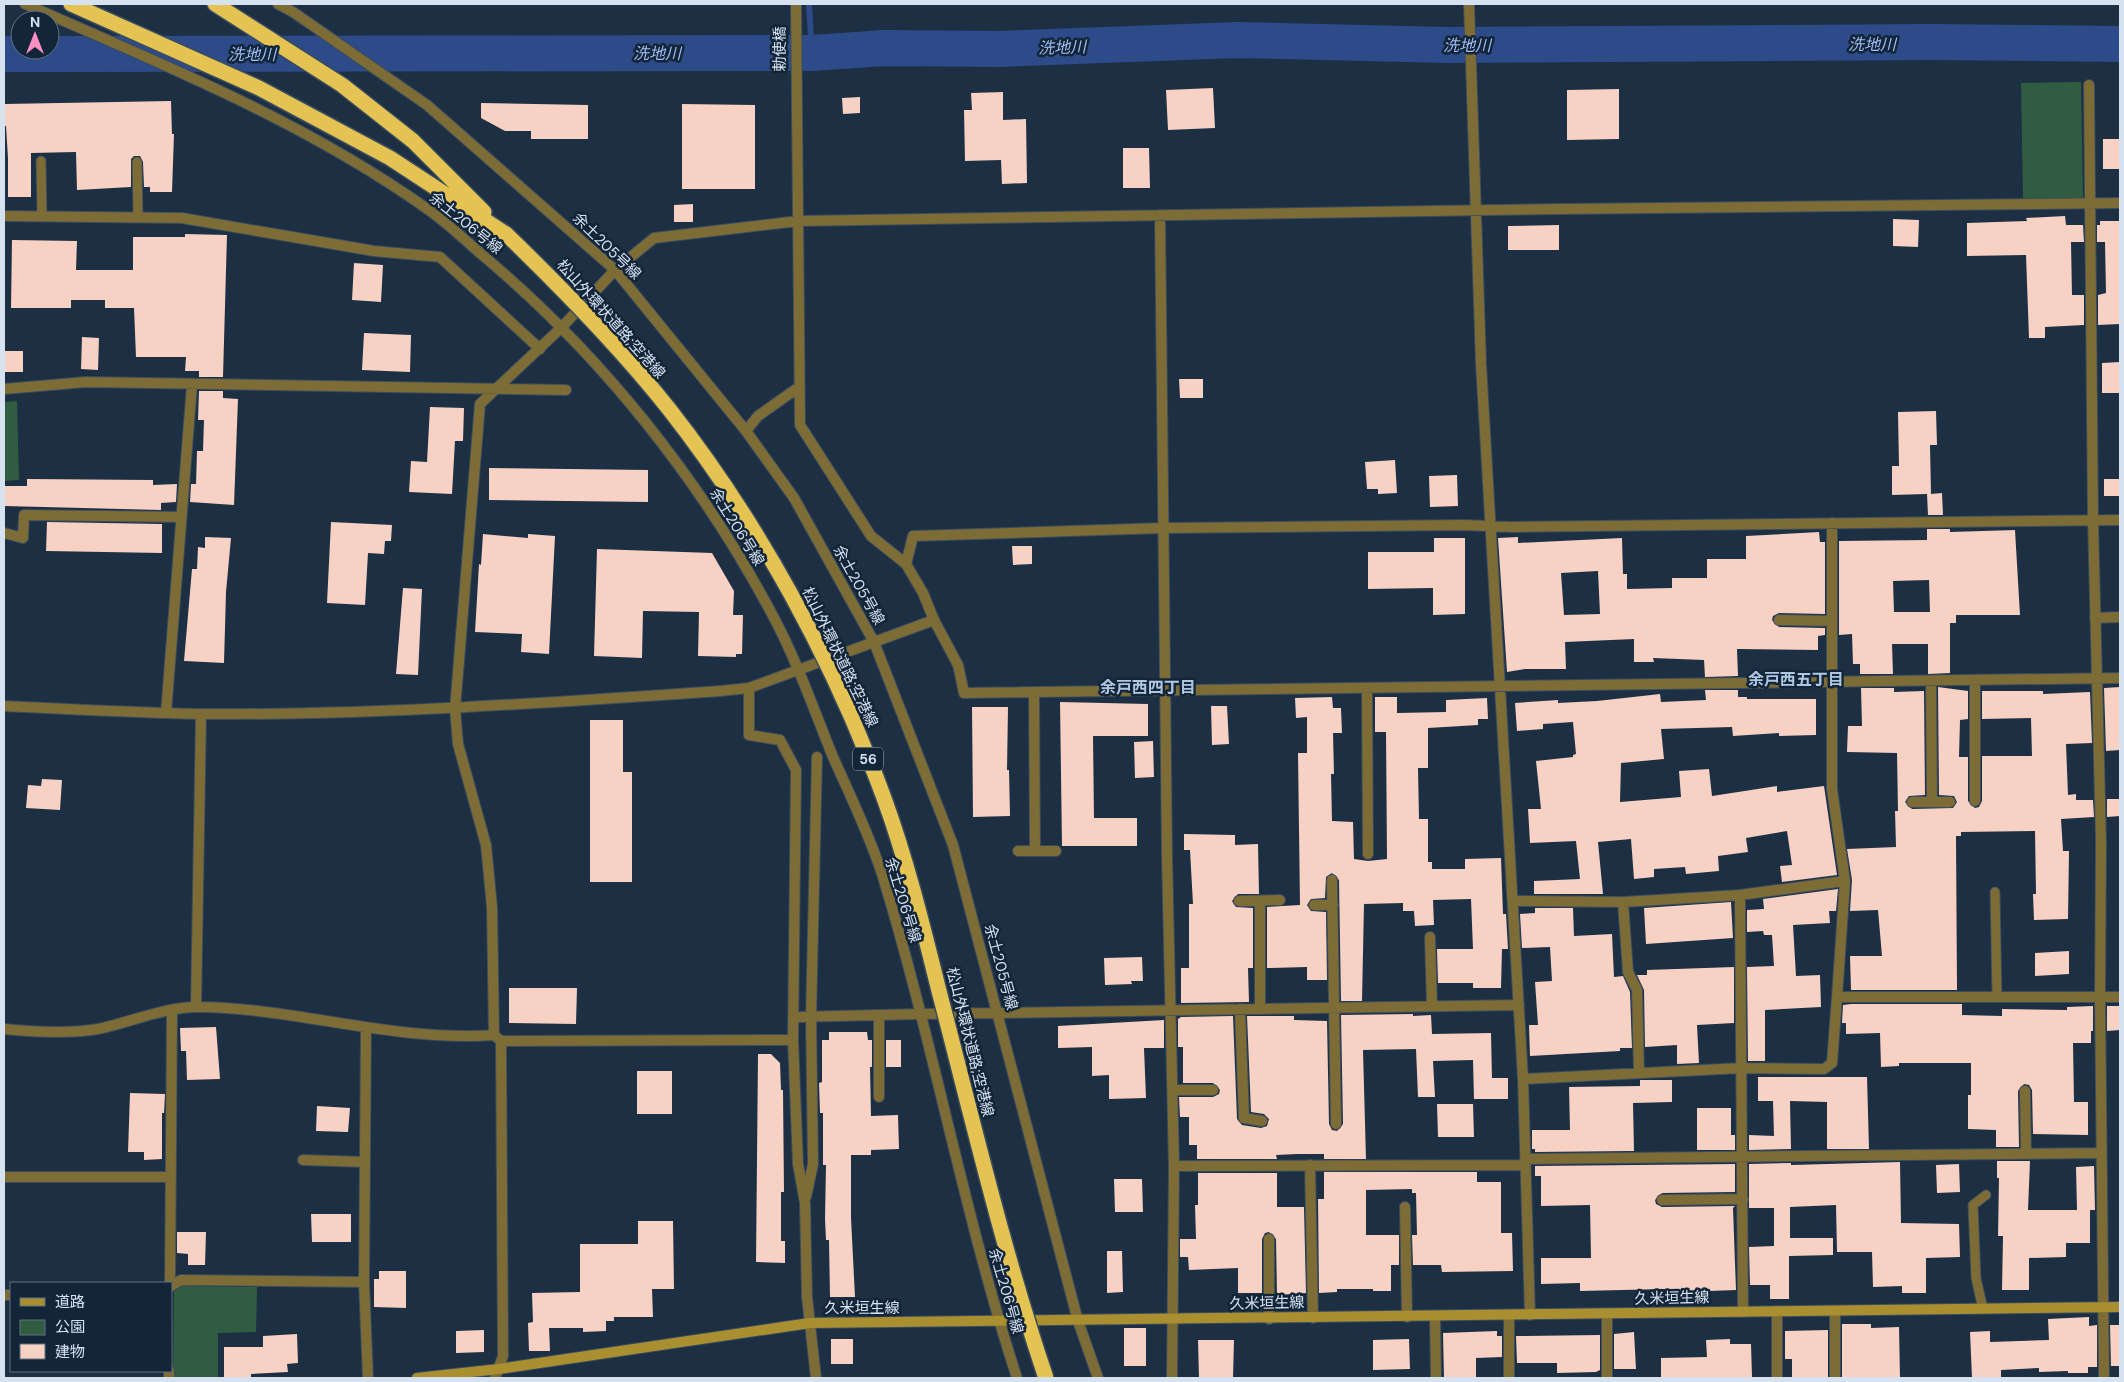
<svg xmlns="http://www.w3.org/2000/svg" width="2124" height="1382" font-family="'DM Sans','Noto Sans JP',sans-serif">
	<rect width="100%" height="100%" fill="#1c2f43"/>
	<path fill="#305d41" d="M2081 82 2083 199 2023 200 2021 83Z
		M17 401 19 480 4 481V402Z
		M181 1286 257 1287 256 1332 218 1333V1378H173L174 1290Z"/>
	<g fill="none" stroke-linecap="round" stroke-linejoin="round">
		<path stroke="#2e4b89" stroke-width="6" d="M809 4 812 53"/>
		<path stroke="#2e4b89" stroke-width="36" d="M4 54 812 53 885 48 999 49 1238 40 1448 45 1931 42 2120 44"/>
	</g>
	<path fill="#f6d1c4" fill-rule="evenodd" d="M1213 88 1215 128 1168 130 1166 90Z
		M1619 89V139L1567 140V90Z
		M1003 92V120L1026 119 1027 183 1002 184 1001 160 965 161 964 110H972L971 93Z
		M860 97V113L843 114 842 98Z
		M171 101 172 134H174L172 192H150V187H144L143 162 140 156H134L131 159V187L77 190 76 152 31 153V197H8V158L6 126H4V104Z
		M481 103 588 105V139H531V131H505L481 118Z
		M682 104 755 105V189H682Z
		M2103 139H2120V169H2103Z
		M1123 148H1149L1150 188H1123Z
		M693 204V222H674V205Z
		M2065 216 2066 225H2083L2084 242H2071L2072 295H2084V325L2045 327V338H2029L2026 255 1967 256V223L2027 221 2026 218Z
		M1893 219 1919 220 1918 247 1893 246Z
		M2100 221H2120V324L2098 325V295L2106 293 2105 242H2097V225H2100Z
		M1559 225V250H1508V226Z
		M185 234 227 235 223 377H199V371H185L186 357H136L134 308H105V300H71V308H11L12 240 77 241 76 270H133V237H185Z
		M354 263 383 265 381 302 352 300Z
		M364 333 411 335 410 372 362 370Z
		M82 337 99 338 98 370 81 369Z
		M5 351H23V372H5Z
		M2120 362V393H2102V363Z
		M1179 379H1203V398H1180Z
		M199 391H223V398L238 399 234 505 190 502 191 484H196L197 451H203L204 420H198Z
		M430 407 464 408 463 441H455L452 494 409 492 411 461 427 462Z
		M1936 411 1937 445H1930L1931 494 1942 493 1943 515H1928L1927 494 1892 495V466H1899L1898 412Z
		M1395 460 1397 493 1378 494V489H1367L1365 462Z
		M489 468 648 470V502L489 500Z
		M1457 475 1458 506 1430 507 1429 476Z
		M27 479 153 480V485L177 484 176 502 161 503V510L4 506V486H27Z
		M2104 479H2120V496H2104Z
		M47 522 162 524V553L46 551Z
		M331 522 392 525 391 541H385L384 554 368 553 365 605 327 603Z
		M1927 529H1950V532L2015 530 2020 615H1956V623H1950V673L1928 674V644H1892L1893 674H1860V664H1853L1852 634 1839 635V541L1927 540ZM1929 580 1930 612H1894L1893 581Z
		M1819 532 1820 542H1825V614L1779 613 1773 616 1772 620 1779 627 1825 628V635L1818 636V650L1737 649 1738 676 1705 677 1704 660 1653 658 1654 662H1634V639L1565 642 1566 669H1525L1507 672 1498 538 1518 537V543L1622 538 1623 574H1627V589L1672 588V578H1707V559H1746V536ZM1598 571 1600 614 1564 615 1561 573Z
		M483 534 528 538V534L555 536 549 654 521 652 522 634 475 632 479 564 481 565Z
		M205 537 231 538 226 592 224 663 184 661 192 569H197L198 547 205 548Z
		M1434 538H1465V614L1433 615V588L1368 589V552H1434Z
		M1012 546H1032V564L1013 565Z
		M597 549 712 553 734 591 733 615H743L742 654H736V657L698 656 699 612 643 611 642 658 594 656Z
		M403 588 422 589 418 675 396 674Z
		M1938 687 1968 691V719L1960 720 1959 757H1968V801L1975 808 1979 807 1982 801V756H2032L2031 718 1982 719V691H2043V694L2090 692 2092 743 2066 744 2068 795 2076 794V800H2093L2094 817 2061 819 2063 851H2069L2068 919 2034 920 2033 894H2036L2035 831 1961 832V836H1956L1957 990H1851L1850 956H1882L1878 910 1850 911 1852 880 1847 849 1896 847 1895 811H1898L1897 753 1847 752 1848 726H1862L1861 688H1894V692L1924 691 1925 795 1909 796 1905 802 1912 809 1953 808 1957 802 1954 796 1939 795Z
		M2120 687V750L2106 751 2104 688Z
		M1705 690H1738V697H1747V699H1816V735L1779 736V733L1733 736 1732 727 1661 729 1664 759 1621 763 1620 802 1681 797 1679 771 1709 769 1712 796 1777 786V792L1824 786 1837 875 1782 882 1780 866 1792 865 1787 831 1746 838 1748 852 1718 856 1719 871 1686 874 1685 867 1654 869V877L1634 879 1631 839 1598 842 1603 894H1534V881L1580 879 1576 841 1530 843 1528 809H1541L1536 761 1573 757V755L1576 754 1573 722 1543 724V729L1517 731 1515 703 1558 700V703L1597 701 1660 694 1661 702 1706 700Z
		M1332 697 1333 708H1341L1342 733H1333L1334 774H1331L1332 821 1353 822 1354 859 1368 861 1387 859 1386 732H1375V697H1397V713L1446 712V700L1487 698 1488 719H1478V725L1428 728V768H1418L1419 819H1428V862H1432V869H1465V859L1501 858 1503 914H1506L1508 949H1502L1501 988H1473V983H1438L1437 949H1473L1471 899 1433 900 1434 925 1415 926 1414 911H1403V903L1364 904 1362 1001H1341L1339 880 1332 873 1326 877 1325 898 1311 899 1307 905 1311 911 1326 912 1327 980H1307V967L1267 968V907L1300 905 1298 753H1307V717L1296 718 1295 698Z
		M1060 702 1148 704V736H1093L1094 818H1137V846H1062Z
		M1211 706H1227L1229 744 1212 745Z
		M972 707H1008L1007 770H1009L1010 816 973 817Z
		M590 720H623V772H632V882H590Z
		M1153 741 1154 777 1135 778 1134 742Z
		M42 779 62 780 60 810 26 808 28 785 41 786Z
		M2107 799H2120V816L2107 817Z
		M1184 834 1235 835V845L1258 844 1259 894H1238L1232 901 1236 907 1253 908V968H1248L1249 1002 1181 1003V968H1189V904H1193L1190 850H1184Z
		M1838 889 1836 911H1829L1830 923 1793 925 1796 976 1820 975 1821 1007 1765 1010V1061H1748L1747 967 1774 966 1772 935H1764L1763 931 1747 932V910L1764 909 1763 899Z
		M1731 902 1733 938 1646 944 1644 908Z
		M1535 908H1573L1574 936 1612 934 1614 977 1623 976 1630 992 1632 1048H1620V1051L1530 1056 1529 1025H1538L1535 982 1552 981 1550 947 1522 948 1520 914 1535 913Z
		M2069 951V974L2035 976V953Z
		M1142 957 1143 981H1131L1132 984 1105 985 1104 958Z
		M1734 967V1023L1697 1025 1699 1063 1677 1064V1045L1645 1047 1644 990 1637 975H1647V970Z
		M509 988H577L576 1024 509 1023Z
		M1851 1004H1962V1015L2002 1016V1009L2067 1010V1007L2093 1006V1031H2091V1043H2073L2074 1102H2088V1135L2033 1134 2032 1090 2029 1085 2024 1084 2018 1091 2019 1147H1996V1130L1968 1129V1095H1971V1063H1899V1066L1881 1067 1880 1033 1846 1034V1023H1842L1843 1005Z
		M2107 1006H2120V1030L2107 1031Z
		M1413 1014V1016L1431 1015 1432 1034 1491 1033 1492 1078H1508V1099H1474L1473 1060 1433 1061 1435 1097H1418L1416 1049 1363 1050 1366 1159H1324V1154H1298L1276 1155 1277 1159H1197V1145H1189V1117H1180L1179 1097H1213L1219 1094 1220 1090 1213 1083H1183V1047H1178V1019L1181 1017 1233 1016 1237 1119 1242 1125 1261 1128 1267 1126 1269 1119 1264 1114 1251 1112 1247 1016H1294V1020L1327 1021 1329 1124 1332 1130 1337 1131 1343 1124 1341 1015Z
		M1164 1020V1048H1144L1146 1098 1109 1099V1075L1092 1076V1047L1058 1048V1026Z
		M216 1027 220 1079 187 1080 186 1051H181L180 1028Z
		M829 1032H867L868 1040H872V1067H870L871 1116 898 1115 899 1149 871 1150V1155H851V1218L855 1297H830L829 1240H826L825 1219 826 1165H823V1113H820L819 1083 822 1082V1040H829Z
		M886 1040H901V1067H886Z
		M758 1054H771L780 1063 781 1090H783L784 1192H781V1241H785V1263L756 1262Z
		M637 1071H672V1114H637Z
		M1758 1077H1867L1869 1149H1827V1102L1790 1101 1791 1149 1749 1150V1135L1774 1136 1773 1101H1758Z
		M1640 1080H1672V1102L1633 1103 1634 1151 1535 1152V1149H1532V1130H1570L1569 1087 1640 1086Z
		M130 1093 165 1094 164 1113H162V1159L144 1160V1152H128Z
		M1437 1104H1473L1474 1137H1438Z
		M317 1106 350 1108 348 1132 316 1131Z
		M1697 1108H1731V1135H1735V1150H1697Z
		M1997 1161H2030L2028 1210H2090V1243H2066V1257L2029 1258V1290H2002L2003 1236H1998L1999 1178H1997Z
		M1900 1162 1901 1223 1959 1224 1960 1257 1926 1258V1293H1902V1286L1873 1287 1872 1252H1837L1836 1205 1790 1207V1238H1833V1255L1789 1256V1299H1770V1285H1750L1749 1247 1774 1246V1208H1749V1164L1791 1163V1165Z
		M1735 1164V1192L1662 1193 1655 1200 1656 1204 1662 1207 1735 1206 1733 1208 1736 1290 1709 1291V1295L1665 1296V1289L1580 1291V1283L1541 1284V1258H1591L1590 1205 1541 1206V1176H1535V1166Z
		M1959 1164 1960 1192 1937 1193 1936 1165Z
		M2094 1166 2095 1210H2077L2076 1167Z
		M1324 1172H1477V1182H1501V1233H1512L1513 1271 1442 1272 1441 1265H1413L1412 1235H1417L1416 1193H1412V1189L1366 1190V1235H1399V1265H1391V1291H1373V1289H1337V1292L1319 1293 1318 1199H1324Z
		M1198 1173H1277V1207H1304L1306 1293 1277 1295 1276 1239 1269 1232 1265 1233 1262 1239V1293H1238V1268L1189 1270 1188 1257H1180V1239H1196L1195 1205H1198Z
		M1114 1179H1142L1143 1212H1115Z
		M311 1214H351V1242H312Z
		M638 1221H673L674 1289H652L653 1317H614V1321H606V1331L583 1332V1328H549L550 1351H529L528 1323 533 1322 532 1293 580 1292V1244H638Z
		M177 1232H206L205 1265H188V1254L177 1253Z
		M1107 1251H1122L1123 1292 1107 1293Z
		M379 1271H406V1308L374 1307V1279H379Z
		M2089 1317V1326L2097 1325V1367H2088V1373H2068V1371L2039 1372V1368L2001 1370V1378H1972L1970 1332 1990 1331V1342L2049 1340 2048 1319Z
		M1842 1324H1871V1328L1899 1327 1900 1378H1842Z
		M2110 1325H2120V1366H2111Z
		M1124 1328H1146V1366H1124Z
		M484 1330V1352L456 1353V1331Z
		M1828 1330V1378H1792V1359H1785V1331Z
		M1497 1331V1336H1502V1357L1476 1358V1378H1444L1443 1333Z
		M1634 1332 1636 1369H1614V1334Z
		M297 1334 298 1363 287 1364 288 1372 251 1374V1378H224V1347H263V1336Z
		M1600 1335V1370L1596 1372 1557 1373V1363H1517L1516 1336Z
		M831 1339H853V1364H831Z
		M1409 1339 1410 1369 1373 1370V1340Z
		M1730 1339V1344H1751L1752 1377 1661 1378V1358L1707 1357 1706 1340Z
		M1198 1340H1234L1233 1378H1199Z"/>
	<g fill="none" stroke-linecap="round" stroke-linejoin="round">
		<defs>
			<path id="service" d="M41 161 42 216
				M137 162 138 216
				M1995 892 1997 997
				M1983 1309 1976 1278 1973 1205 1986 1195"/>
			<path id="minor" d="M796 4 800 425 871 536 906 564 923 593 934 620 958 665 964 693 2120 678
				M1469 4 1481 364 1523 1079 1530 1315
				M2089 85 2093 520 2101 841 2100 997 2104 1378
				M1160 215 1167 857 1174 1166 1172 1378
				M4 216 182 218 374 251 440 257 540 349
				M615 270 654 238 798 221 1561 209 2120 203
				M4 389 86 382 566 390
				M746 431 758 416 799 387
				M1832 523V789L1845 881 1837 997
				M4 533 23 538 24 515 181 517
				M906 564 913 536 1163 528 1464 525 1512 527 2120 520
				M2095 618 2120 617
				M1779 620 1832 621
				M1975 680V801
				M1931 681 1932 802
				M749 688V735L780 740 796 770 793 1040 798 1164 805 1203 807 1297 816 1378
				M1367 689 1368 854
				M1034 693 1035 851
				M166 713 192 385
				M1912 802H1950
				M1018 851H1056
				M1332 880 1336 1124
				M1740 895 1743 1312
				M1239 901 1280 900
				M1513 901 1623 902 1740 895 1845 881
				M1623 902 1628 972 1637 990 1639 1073
				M1314 905H1333
				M1430 937 1432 1006
				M196 1007 201 714
				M1260 1008V901
				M1240 1009 1244 1118 1262 1121
				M998 1013 1519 1005
				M879 1015V1097
				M794 1017 921 1014
				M366 1028 364 1282 368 1378
				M4 1029C34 1032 68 1034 98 1029 131 1022 164 1007 198 1007 297 1008 394 1042 494 1035
				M501 1041 793 1040
				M1523 1079 1742 1068 1824 1069 1832 1063 1837 997H2120
				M1173 1090H1213
				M2025 1091 2026 1153
				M1525 1159 2100 1153
				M303 1160 365 1162
				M1310 1165 1313 1318
				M1174 1166 1525 1165
				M4 1177H171
				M806 1197 813 1164 811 1017 817 757
				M1662 1200 1743 1199
				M1405 1207 1407 1317
				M1269 1239V1319
				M170 1283 172 1010
				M171 1286 181 1280 364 1282
				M4 1295H11
				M1777 1311V1378
				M1607 1314V1378
				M1509 1315V1378
				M1435 1317 1436 1378
				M169 1378V1371
				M495 1378 503 1356 501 1041 494 1035 492 907 486 845 458 744 455 709 480 404 562 327
				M1835 1378V1311"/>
			<path id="tertiary" d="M25 4C162 64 303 121 426 208 445 221 463 238 481 254 600 353 701 480 773 616 797 661 814 710 833 757 850 795 869 834 882 874 933 1040 963 1212 1017 1378
				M278 4 293 12 427 105 615 270 746 431 794 498 874 642 953 845 1078 1321 1098 1378
				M562 327 615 270
				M4 706C69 709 134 713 200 714 373 715 546 703 720 691L749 688 934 620
				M921 1014 998 1013"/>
			<path id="secondary" d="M417 1378 499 1369 810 1323 2120 1307"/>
			<path id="motorway" d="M71 4 259 88 390 158 506 234
				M215 4 342 85 413 141 484 212"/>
		</defs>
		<use href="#service" stroke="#3a4c5f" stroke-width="11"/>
		<use href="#minor" stroke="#3a4c5f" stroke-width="12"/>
		<use href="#tertiary" stroke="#3a4c5f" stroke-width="12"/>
		<use href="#secondary" stroke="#3a4c5f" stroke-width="12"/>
		<use href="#motorway" stroke="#3a4c5f" stroke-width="18"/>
		<use href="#service" stroke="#7d6c36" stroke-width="9"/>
		<use href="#minor" stroke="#7d6c36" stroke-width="10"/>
		<use href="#tertiary" stroke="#7d6c36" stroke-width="10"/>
		<use href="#secondary" stroke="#aa8f30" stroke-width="10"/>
		<use href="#motorway" stroke="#e4c352" stroke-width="15"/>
		<defs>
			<path id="motorway-bridge" d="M506 234C563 289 619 346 669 409 760 525 833 660 884 798 907 861 923 927 939 991 973 1121 1003 1251 1046 1378"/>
		</defs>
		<use href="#motorway-bridge" stroke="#3a4c5f" stroke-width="18" stroke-linecap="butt"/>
		<use href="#motorway-bridge" stroke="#e4c352" stroke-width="15"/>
	</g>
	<g text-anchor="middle" stroke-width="5" stroke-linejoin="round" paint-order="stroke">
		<rect fill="#122539" stroke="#9ca9b9" stroke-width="1" x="853" y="747.5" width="30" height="23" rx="4"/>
		<g font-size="14" font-weight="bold" fill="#d7e2f0">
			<text x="868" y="764">56</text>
		</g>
		<g font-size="15" fill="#d7e2f0" stroke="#122539">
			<text transform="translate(780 49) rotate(-90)" y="5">勅使橋</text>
			<text transform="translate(466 223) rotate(39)" y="5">余土206号線</text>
			<text transform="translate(607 246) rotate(44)" y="5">余土205号線</text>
			<text transform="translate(611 319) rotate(48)" y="5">松山外環状道路;空港線</text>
			<text transform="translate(737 527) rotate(58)" y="5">余土206号線</text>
			<text transform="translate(859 585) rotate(61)" y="5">余土205号線</text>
			<text transform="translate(840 657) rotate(64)" y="5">松山外環状道路;空港線</text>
			<text transform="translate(903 900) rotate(73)" y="5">余土206号線</text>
			<text transform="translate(1001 967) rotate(75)" y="5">余土205号線</text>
			<text transform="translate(970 1042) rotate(76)" y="5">松山外環状道路;空港線</text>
			<text transform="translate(1006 1291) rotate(74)" y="5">余土206号線</text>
			<text transform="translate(1672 1298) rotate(-1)" y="5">久米垣生線</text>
			<text transform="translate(1267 1303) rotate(-1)" y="5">久米垣生線</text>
			<text x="862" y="1313">久米垣生線</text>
		</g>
		<g font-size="16" font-style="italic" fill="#a2bef4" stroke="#122539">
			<text x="1872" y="50">洗地川</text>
			<text x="1467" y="51">洗地川</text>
			<text transform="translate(1062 47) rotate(-2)" y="6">洗地川</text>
			<text x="657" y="59">洗地川</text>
			<text x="252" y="60">洗地川</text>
		</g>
		<g font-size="16" font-weight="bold" fill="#afc6e0" stroke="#122539">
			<text x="1796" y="685">余戸西五丁目</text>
			<text x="1148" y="693">余戸西四丁目</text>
		</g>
	</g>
	<rect width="2124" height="1382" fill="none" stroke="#d7e2f0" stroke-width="10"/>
	<rect x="10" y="1282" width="162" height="90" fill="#122539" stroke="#617182"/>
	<rect x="20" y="1298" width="25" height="8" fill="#aa8f30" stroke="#617182"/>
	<text x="55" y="1307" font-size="15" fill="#d7e2f0">道路</text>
	<rect x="20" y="1320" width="25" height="15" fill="#305d41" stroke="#617182"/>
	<text x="55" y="1332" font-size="15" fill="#d7e2f0">公園</text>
	<rect x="20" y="1344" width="25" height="15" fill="#f6d1c4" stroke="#617182"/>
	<text x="55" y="1357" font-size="15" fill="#d7e2f0">建物</text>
	<g transform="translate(35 35)"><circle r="24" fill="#122539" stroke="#617182"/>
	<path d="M0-4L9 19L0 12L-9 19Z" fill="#fc8fc1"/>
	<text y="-8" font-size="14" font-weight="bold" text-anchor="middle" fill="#d7e2f0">N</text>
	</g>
</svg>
